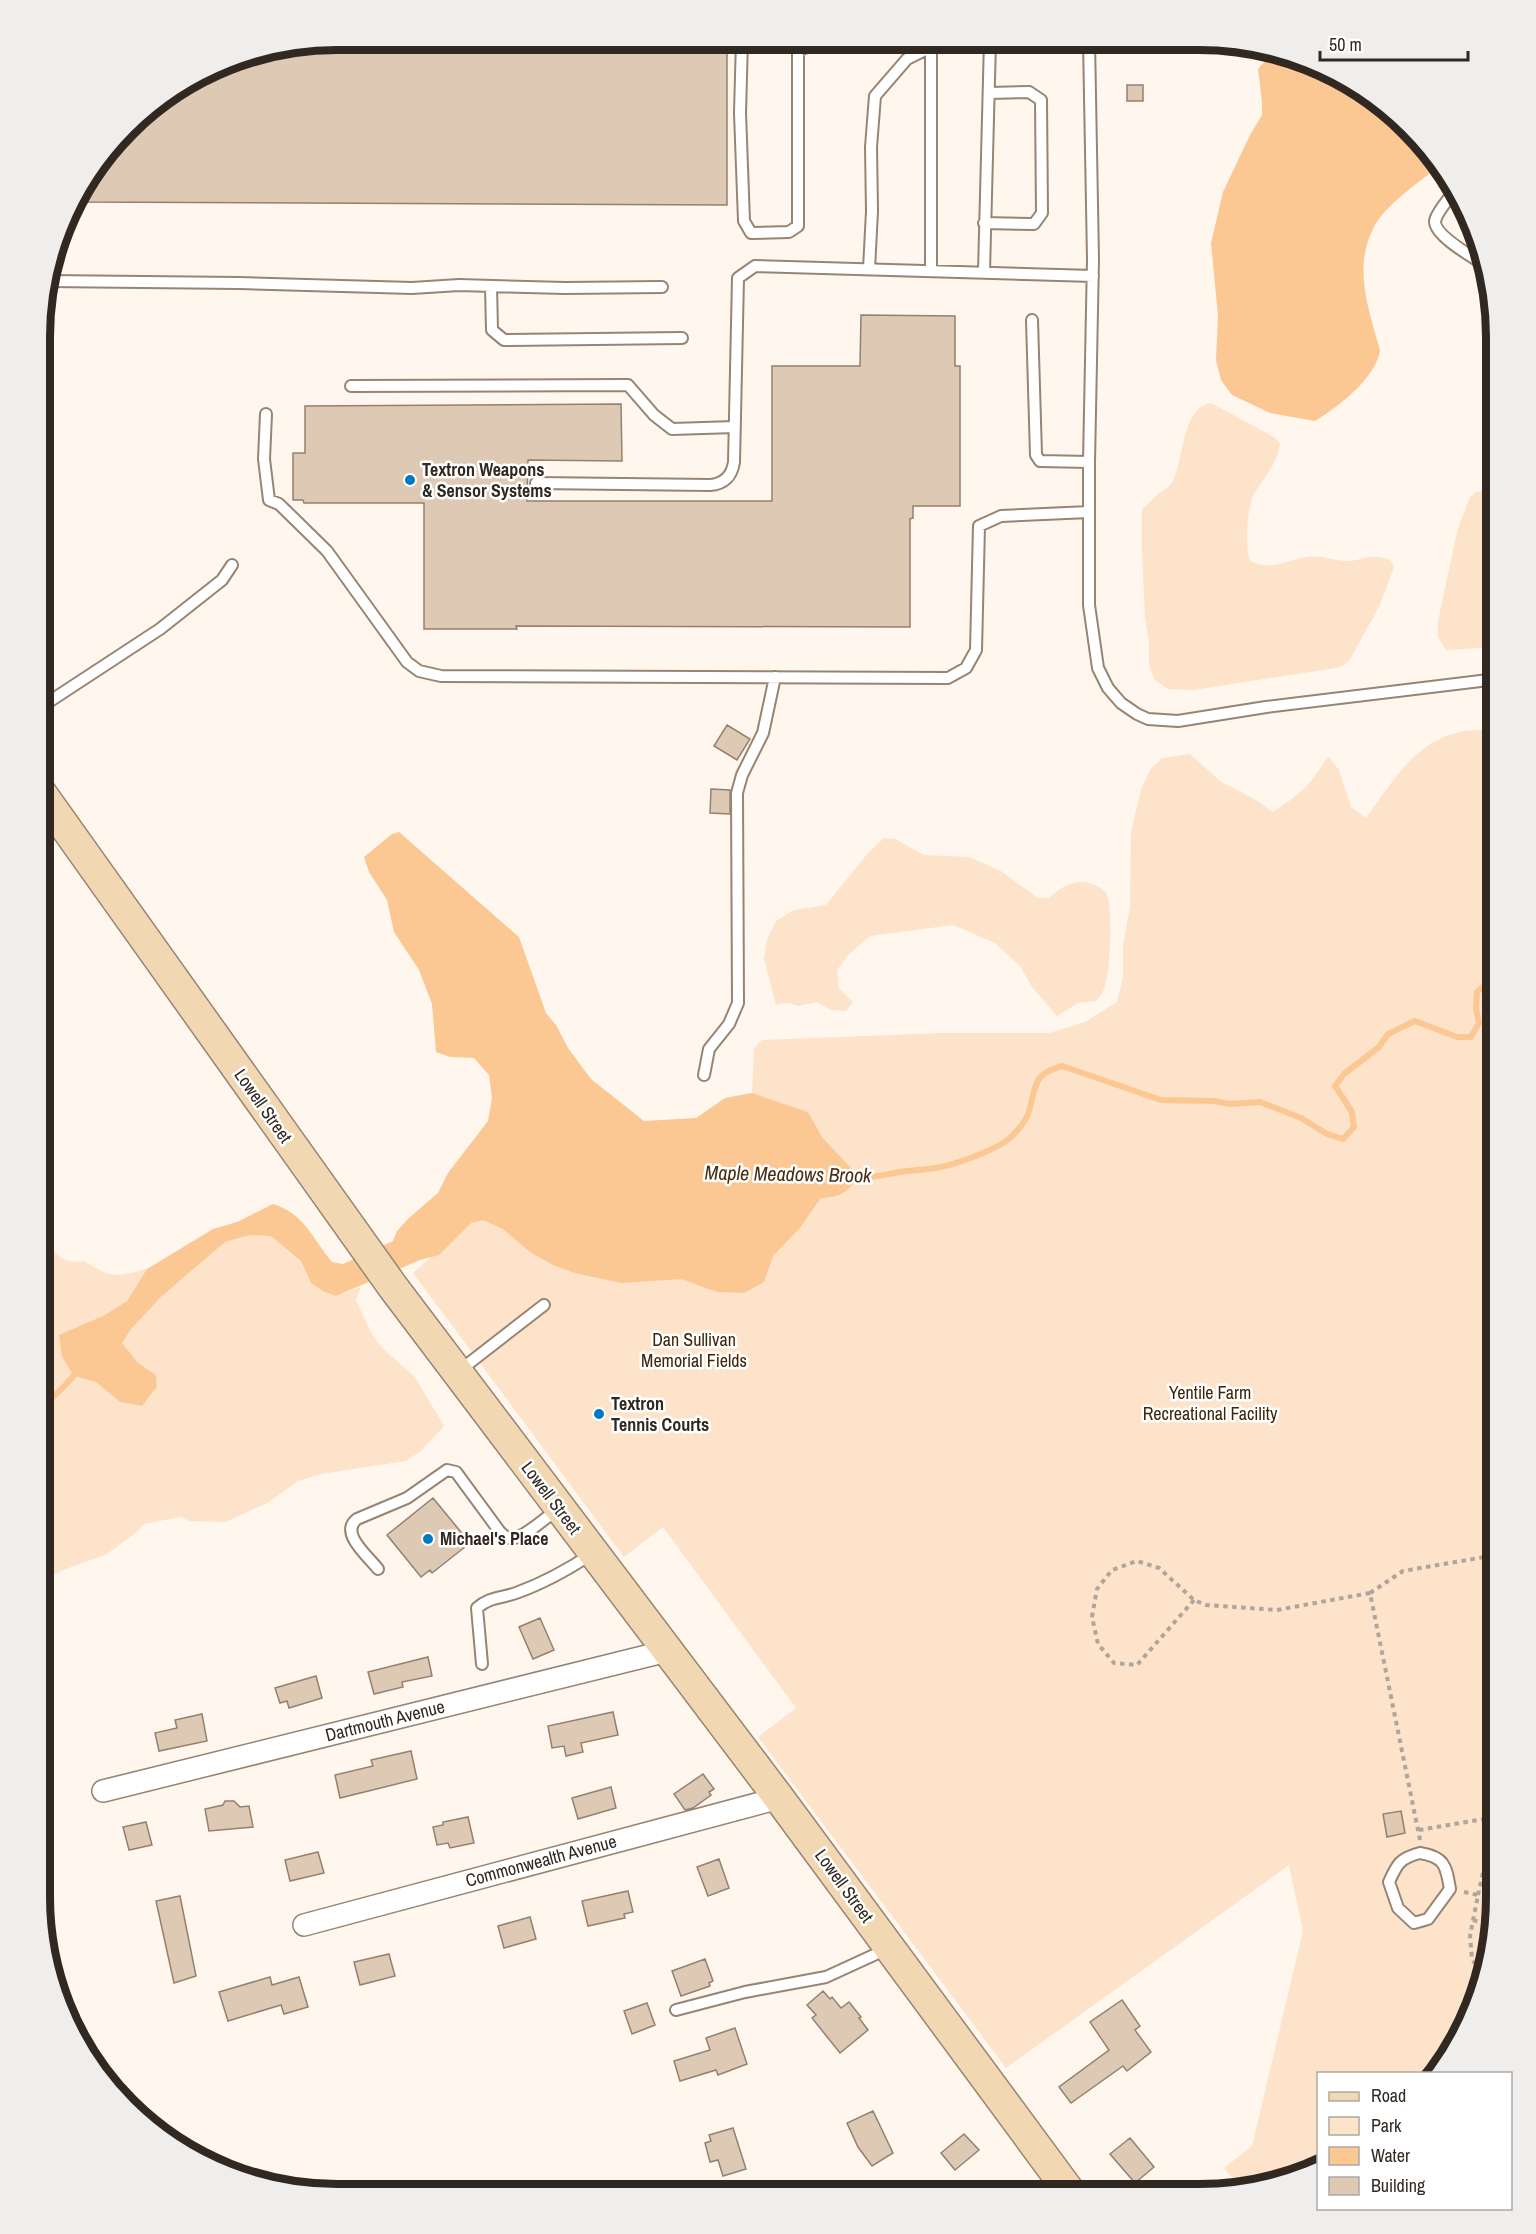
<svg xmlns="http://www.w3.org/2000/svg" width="1536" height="2234" font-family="'Archivo Narrow',sans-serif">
	<rect width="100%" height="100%" fill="#fff6ee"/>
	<path fill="#fde3ca" d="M1211 403 1274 437 1280 443C1278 464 1263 478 1253 496 1247 509 1245 547 1250 561 1273 572 1285 560 1308 557 1319 555 1333 560 1345 561 1364 562 1367 552 1390 560L1394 567 1380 605 1350 659 1344 665 1336 668 1193 690 1168 689 1155 680 1149 665V641L1145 618 1142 550V510C1147 505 1151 500 1156 496 1160 492 1167 489 1171 484 1185 463 1180 408 1211 403Z
		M1497 488V647L1446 650 1438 637V621L1458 528 1470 497 1476 492Z
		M1497 730 1496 1917 1481 1993 1447 2063 1437 2073 1318 2074V2169L1258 2189 1242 2191 1224 2168 1252 2146 1303 1931 1289 1865 1006 2068 758 1737 796 1708 663 1527 624 1557 413 1273 537 1165 851 1168 822 1137 808 1112 752 1093 754 1048 762 1040 942 1033H1049L1085 1022 1117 1002 1123 977V945L1130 907 1131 832 1141 790 1150 770 1162 758 1190 754 1220 781 1256 800 1273 812C1303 792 1309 787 1328 756L1339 770 1351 807 1366 818C1391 784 1415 741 1460 732 1471 729 1485 731 1497 730Z
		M884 838 895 839 924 855 969 857 1001 871 1038 898H1049C1057 890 1069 882 1081 882 1090 882 1100 886 1106 893 1114 906 1110 970 1105 986 1104 991 1099 997 1096 1001L1078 1003 1057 1016 1032 987 1020 966 995 943 953 925 870 936 848 955 837 970 839 988 853 1002 846 1011 831 1010 817 1002 799 1006 787 1003 776 1005 764 959 767 939 776 921 794 910 826 905 868 853Z
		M250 1235 271 1236 301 1261 311 1283 336 1296 361 1287 356 1300 371 1332 381 1347 415 1377 444 1426 421 1451 406 1461 321 1474 298 1481 269 1502 226 1522 190 1521 180 1517 144 1524 137 1532 107 1554 63 1570 40 1582V1236C55 1252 60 1265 84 1261 113 1279 115 1277 147 1269L127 1301 103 1316 74 1376 96 1382 121 1402 142 1406 157 1387 156 1375 138 1363 121 1344 131 1329 162 1296 225 1242Z"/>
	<path fill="#fbc793" d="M1274 51C1287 55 1302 57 1314 63 1365 87 1408 118 1440 165 1419 183 1385 204 1373 229 1353 268 1369 311 1380 350 1377 377 1337 408 1315 421L1270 413 1232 395 1221 380 1216 360 1218 316 1211 243 1223 192 1250 135 1262 115V102L1258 69Z
		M399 832 519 937 546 1013 556 1025 568 1048 591 1079 644 1121 696 1118 725 1098 752 1093 808 1112 822 1137 851 1168 857 1179C847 1193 839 1197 821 1198L799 1229 773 1256 764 1282 744 1293 717 1292 681 1279 621 1283 575 1273 553 1265 530 1252 503 1229 483 1220 471 1223 439 1255 420 1260 336 1296 323 1291 311 1283 301 1261 271 1236 250 1235 225 1242 162 1296 131 1329 122 1343 138 1363 156 1375 157 1387 142 1406 120 1402 96 1382 74 1376 62 1357 59 1335 103 1316 127 1301 147 1269 213 1229 237 1222 273 1204C305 1214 312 1238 332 1262L343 1264 393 1241 397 1231 409 1218 438 1193 448 1173 488 1121 492 1098 489 1075 474 1058 450 1057 436 1052 432 1004 419 970 394 932 387 900 369 872 364 857 392 834Z"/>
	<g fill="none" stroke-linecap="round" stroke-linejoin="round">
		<path stroke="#fbc793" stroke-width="6" d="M849 1179C866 1179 883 1175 900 1172 912 1170 924 1170 936 1168 954 1165 1000 1149 1012 1136 1018 1130 1025 1122 1028 1114 1037 1088 1030 1075 1062 1066L1161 1100 1214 1101 1229 1104 1260 1102 1301 1118 1327 1134 1343 1139 1354 1127 1352 1112 1335 1086 1344 1074 1379 1047 1388 1034 1415 1021 1457 1037H1471L1479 1023 1476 1008 1477 992 1497 975
			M40 1410C51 1397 71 1383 78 1369"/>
	</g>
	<path fill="#dec9b5" stroke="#94806e" stroke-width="1.5" d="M337 39 727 40V205L74 202 79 188 141 113 241 55Z
		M1127 85H1143V101H1127Z
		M861 315 955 316V366H960V506H913V518L910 519V627L516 626 517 629H424V503H304L303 500H293V453H305V406L621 404 622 461 528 460 527 501H772V366H860Z
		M727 725 750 739 737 760 714 746Z
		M711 789 730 790V814L710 813Z
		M433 1498 470 1543 432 1573 430 1570 421 1577 387 1535Z
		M540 1618 554 1650 533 1659 519 1627Z
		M428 1657 432 1676 402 1682 403 1687 374 1694 368 1672Z
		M316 1676 322 1698 289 1708 287 1701 280 1703 275 1688Z
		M613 1712 618 1735 581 1743 583 1752 566 1756 564 1746 552 1748 548 1726Z
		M202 1714 207 1741 159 1751 155 1733 177 1728 175 1720Z
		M411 1751 417 1779 340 1798 335 1775 373 1766 371 1760Z
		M703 1774 714 1789 709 1792 711 1795 693 1808 685 1810 674 1794Z
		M611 1787 616 1808 578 1819 572 1798Z
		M225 1801H234L240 1807 249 1806 253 1827 209 1831 205 1809 223 1805Z
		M1401 1811 1405 1833 1387 1837 1383 1814Z
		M468 1817 474 1843 450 1848 448 1843 437 1845 433 1827 443 1825V1822Z
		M146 1822 152 1845 129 1850 123 1827Z
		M318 1852 324 1873 290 1881 285 1860Z
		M719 1859 729 1888 708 1896 697 1867Z
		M628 1891 633 1912 624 1914 625 1918 588 1926 582 1901Z
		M180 1896 196 1976 174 1983 156 1901Z
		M530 1917 536 1939 504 1948 498 1926Z
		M389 1954 395 1976 360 1985 354 1962Z
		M705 1959 713 1981 709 1983 710 1986 681 1996 672 1971Z
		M270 1977 272 1985 299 1977 308 2007 284 2014 281 2005 228 2021 219 1992Z
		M823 1991 830 1999 832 1997 841 2008 849 2002 861 2017 859 2018 868 2030 840 2053 812 2018 816 2015 807 2005Z
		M1122 2000 1140 2026 1135 2030 1151 2052 1127 2071 1123 2066 1071 2103 1059 2087 1109 2050 1090 2022Z
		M647 2003 655 2025 632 2034 624 2011Z
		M735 2028 747 2064 718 2075 716 2070 680 2081 674 2061 710 2050 706 2038Z
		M873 2111 893 2153 872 2166 858 2147 847 2123Z
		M733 2128 746 2169 723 2176 718 2160 710 2162 705 2143 711 2141 709 2135Z
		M964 2134 979 2150 955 2170 941 2153Z
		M1130 2138 1154 2167 1135 2183 1110 2154Z"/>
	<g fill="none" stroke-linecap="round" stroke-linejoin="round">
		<defs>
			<path id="lane" d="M742 40 740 113 744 221 751 233 789 232 798 226V51L813 44 836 40
				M1089 41 1093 259 1089 462V605L1098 668 1108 688 1121 703 1137 714 1148 719 1178 721 1266 707 1497 679
				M1456 189C1450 198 1437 211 1435 221 1434 236 1476 259 1488 267
				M984 223 1034 224 1042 213 1041 100 1029 92 989 93
				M869 269 872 211 871 147 875 96 907 59 931 47 1089 45
				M931 271V43
				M984 272 990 41
				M47 281 239 283 412 288 459 285 565 288 662 287
				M491 286 492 330 504 340 682 338
				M1032 320 1036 455 1040 461 1089 462
				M351 386 628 385 654 415 672 429 735 427
				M266 414 264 459 269 500 279 504 327 551 407 662 419 671 441 676 948 678 966 668 976 650 979 526 1001 516 1089 512
				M536 483 710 485C724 484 732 476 734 462L738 278 755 266 1093 276
				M41 707 160 629 222 580 232 565
				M704 1075 709 1049 729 1024 738 1003 737 793 742 775 763 733 775 677
				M459 1371 544 1305
				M378 1569C368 1556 339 1533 357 1519L407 1498 447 1470 456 1472 500 1532C504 1536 508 1539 513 1538 524 1538 549 1515 559 1508
				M482 1664 477 1608C489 1597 502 1598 516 1593 544 1583 569 1569 593 1553
				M1420 1853C1445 1857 1446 1866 1450 1889L1428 1919 1414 1923 1398 1908 1389 1882C1397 1864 1400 1858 1420 1853Z
				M676 2010 745 1992 826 1977 887 1949"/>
			<path id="street" d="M103 1791 667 1651
				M304 1925 779 1798"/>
			<path id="secondary" d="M41 793 393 1287 779 1798 1072 2195"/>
		</defs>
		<use href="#lane" stroke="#988472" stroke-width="14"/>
		<use href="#street" stroke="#988472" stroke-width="24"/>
		<use href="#secondary" stroke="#988472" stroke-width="33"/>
		<path stroke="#aea59d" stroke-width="4" stroke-dasharray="4.5 4.5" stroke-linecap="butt" d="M1194 1600 1137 1665 1114 1663 1098 1644 1092 1617 1097 1589 1112 1570 1137 1561 1159 1568 1194 1600 1206 1605 1277 1610 1370 1593
			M1419 1830 1496 1817
			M1420 1840 1370 1593 1403 1571 1496 1555
			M1464 1892 1478 1895 1470 1936 1472 1959 1484 1977
			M1478 1895 1487 1854 1496 1842
			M1473 1920 1494 1926"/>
		<use href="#lane" stroke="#fff" stroke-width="10"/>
		<use href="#street" stroke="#fff" stroke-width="21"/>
		<use href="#secondary" stroke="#f1d8b3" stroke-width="30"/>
	</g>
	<g fill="#0079c3" stroke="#fff" stroke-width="2">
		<circle cx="410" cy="480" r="6"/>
		<circle cx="599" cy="1414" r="6"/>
		<circle cx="428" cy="1539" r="6"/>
	</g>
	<g text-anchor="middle" stroke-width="5" stroke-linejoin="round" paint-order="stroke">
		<g font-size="18" font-weight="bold" fill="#312921" stroke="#fff" text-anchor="start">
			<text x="422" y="476">Textron Weapons<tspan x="422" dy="21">&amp; Sensor Systems</tspan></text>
			<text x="611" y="1410">Textron<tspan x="611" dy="21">Tennis Courts</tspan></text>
			<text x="440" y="1545">Michael's Place</text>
		</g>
		<g font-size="18" fill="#312921" stroke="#fff">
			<text transform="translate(263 1106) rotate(55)" y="6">Lowell Street</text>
			<text transform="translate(551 1498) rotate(53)" y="6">Lowell Street</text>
			<text transform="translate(385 1721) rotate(-14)" y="6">Dartmouth Avenue</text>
			<text transform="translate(541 1861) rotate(-15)" y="6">Commonwealth Avenue</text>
			<text transform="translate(844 1886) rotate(54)" y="6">Lowell Street</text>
		</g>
		<g font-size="18" fill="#3e2507" stroke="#fff">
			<text x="694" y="1346">Dan Sullivan<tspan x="694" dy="21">Memorial Fields</tspan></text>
			<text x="1210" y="1399">Yentile Farm<tspan x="1210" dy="21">Recreational Facility</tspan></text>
		</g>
		<g font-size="20" font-style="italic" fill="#482e11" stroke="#fff">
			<text transform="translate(788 1174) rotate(1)" y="7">Maple Meadows Brook</text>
		</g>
	</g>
	<path d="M0 0H1536V2234H0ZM337 50H1199A287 287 0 0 1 1486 337V1897A287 287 0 0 1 1199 2184H337A287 287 0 0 1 50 1897V337A287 287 0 0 1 337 50Z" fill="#efeeed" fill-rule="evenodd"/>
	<path fill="none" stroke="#312921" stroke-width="8" d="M337 50H1199A287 287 0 0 1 1486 337V1897A287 287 0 0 1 1199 2184H337A287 287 0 0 1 50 1897V337A287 287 0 0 1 337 50Z"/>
	<rect x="1317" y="2072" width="195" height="138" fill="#ffffff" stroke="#ada9a6" stroke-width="1.5"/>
	<rect x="1329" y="2092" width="30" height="9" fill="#f1d8b3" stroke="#ada9a6" stroke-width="1.5"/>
	<text x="1371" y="2102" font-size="18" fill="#312921">Road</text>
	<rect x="1329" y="2117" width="30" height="18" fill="#fde3ca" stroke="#ada9a6" stroke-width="1.5"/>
	<text x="1371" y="2132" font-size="18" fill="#312921">Park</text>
	<rect x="1329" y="2147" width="30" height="18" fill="#fbc793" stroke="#ada9a6" stroke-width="1.5"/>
	<text x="1371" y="2162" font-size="18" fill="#312921">Water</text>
	<rect x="1329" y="2177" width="30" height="18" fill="#dec9b5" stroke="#ada9a6" stroke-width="1.5"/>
	<text x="1371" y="2192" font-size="18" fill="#312921">Building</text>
	<path d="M1320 51v9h148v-9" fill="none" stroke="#312921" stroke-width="3"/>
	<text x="1329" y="51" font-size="18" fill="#312921" stroke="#ffffff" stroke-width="4.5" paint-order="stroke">50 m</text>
</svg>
